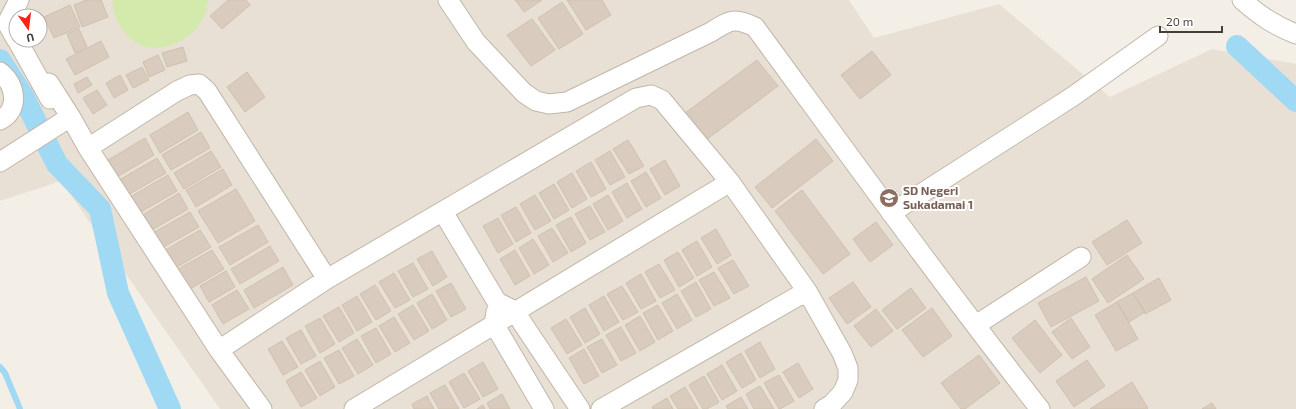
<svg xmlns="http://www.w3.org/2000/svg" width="1296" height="409" font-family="'Exo 2',sans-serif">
	<rect width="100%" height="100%" fill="#f4efe6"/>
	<path fill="#e8e0d4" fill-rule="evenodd" d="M0 0H849L874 38 999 4 1110 97 1212 49 1296 64V409H220L61 181 0 201ZM16 16H40V40H16Z"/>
	<path fill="#d4eaad" d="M113 0H208V1C206 7 206 14 203 19 193 39 164 53 143 46 133 42 126 35 120 26 116 19 112 9 113 0Z"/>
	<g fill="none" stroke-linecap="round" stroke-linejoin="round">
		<path stroke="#a0d9f4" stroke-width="6" d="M0 367 5 373 20 409"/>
		<path stroke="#a0d9f4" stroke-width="22" d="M1237 46 1296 101
			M0 60 23 96 57 164 100 209 118 293 170 409"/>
	</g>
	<path fill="#d9ccbe" stroke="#d1c0ae" d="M86 0H101L108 17 82 27 74 5Z
		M228 0H246L250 5 222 29 210 16Z
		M515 0H542L524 12Z
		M567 0H602L611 15 586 30Z
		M562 2 583 34 559 49 538 18Z
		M70 5 80 27 54 38 44 17Z
		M532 19 555 50 531 66 507 35Z
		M79 29 87 47 75 53 67 34Z
		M101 41 109 57 75 75 66 59Z
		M183 47 187 61 167 67 162 53Z
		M872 51 891 75 860 99 841 75Z
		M158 55 165 70 149 77 143 62Z
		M757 60 778 86 706 140 685 113Z
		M142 67 149 80 133 88 126 75Z
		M247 72 265 97 245 112 227 87Z
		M120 75 128 90 114 98 106 83Z
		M87 77 92 85 78 93 74 84Z
		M97 90 107 105 93 114 83 98Z
		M188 112 198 130 160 153 150 135Z
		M201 132 210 148 171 170 162 155Z
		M145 138 154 155 117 177 108 160Z
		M816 139 833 161 772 208 755 187Z
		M628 140 644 166 629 174 613 149Z
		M211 151 221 167 184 189 174 173Z
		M610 151 625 177 610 185 595 160Z
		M157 158 166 173 128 195 119 180Z
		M665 160 680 186 665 195 650 169Z
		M591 162 606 189 591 197 576 171Z
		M223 169 232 185 196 207 186 190Z
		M646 172 661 198 646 207 631 181Z
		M572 173 587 199 572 208 557 182Z
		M168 175 177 191 139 213 130 197Z
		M627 183 642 209 627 218 612 192Z
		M554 184 569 210 554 219 539 193Z
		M236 189 255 221 218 243 198 211Z
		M802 190 850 254 823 274 775 211Z
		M179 193 188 209 150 231 141 216Z
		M535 195 551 221 535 230 520 204Z
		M608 195 623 221 608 230 593 204Z
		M590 206 605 232 590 240 575 214Z
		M516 207 531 233 516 242 501 215Z
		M190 212 199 227 160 249 151 234Z
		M571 217 586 243 571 252 556 225Z
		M498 218 513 244 498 253 483 226Z
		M1127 220 1142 243 1107 265 1092 242Z
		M876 222 893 245 870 262 853 239Z
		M258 225 268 242 230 265 219 247Z
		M552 228 568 253 553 262 538 236Z
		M716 229 731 255 717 264 701 238Z
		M200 230 211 247 172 270 162 252Z
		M533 239 549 265 534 274 519 248Z
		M697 241 712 267 697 276 682 250Z
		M270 246 279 261 240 284 231 269Z
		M212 250 224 269 185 292 173 272Z
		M515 250 530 276 515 285 500 259Z
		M432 251 447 277 433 286 417 259Z
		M678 252 694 278 679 287 664 260Z
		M1127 255 1144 279 1108 303 1092 279Z
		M733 260 749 286 734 294 718 268Z
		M413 263 428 289 413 297 398 271Z
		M659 264 675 290 660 298 645 272Z
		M283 267 293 285 254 308 244 290Z
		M226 271 235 287 209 302 200 286Z
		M714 272 730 298 714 306 699 280Z
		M394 273 410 300 395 308 379 282Z
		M641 274 656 301 641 309 626 283Z
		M1086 277 1099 301 1051 327 1038 303Z
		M1159 278 1171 300 1145 314 1133 293Z
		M696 282 711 309 696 317 681 291Z
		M853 282 871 307 847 324 829 298Z
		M451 283 466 309 451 317 436 291Z
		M375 285 391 311 376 320 360 294Z
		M622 286 638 312 623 320 607 294Z
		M911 288 926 308 897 329 882 310Z
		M237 290 249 309 223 324 212 305Z
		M1133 293 1145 312 1129 322 1117 302Z
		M432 294 447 320 432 329 417 303Z
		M677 294 692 320 677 329 662 303Z
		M357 296 372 322 357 331 342 305Z
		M604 296 619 322 604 331 589 305Z
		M1117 302 1138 339 1116 351 1095 315Z
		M413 305 429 331 414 340 398 314Z
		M658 305 673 331 658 340 643 313Z
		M339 307 354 333 339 342 323 316Z
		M585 308 600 334 585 343 570 317Z
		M932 308 952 336 923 357 902 330Z
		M876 309 893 331 871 347 854 326Z
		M640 316 655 342 640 351 625 325Z
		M394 317 410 343 395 352 379 326Z
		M320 318 335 344 320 353 305 326Z
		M1071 318 1090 347 1072 359 1052 332Z
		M566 319 582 345 567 354 551 328Z
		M1035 320 1062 355 1040 373 1012 338Z
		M621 327 636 353 621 361 606 335Z
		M376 328 391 354 376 363 361 336Z
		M301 330 316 356 301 364 286 338Z
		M357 339 373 365 358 374 342 348Z
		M602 339 617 365 602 373 587 347Z
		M282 341 298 367 283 375 268 349Z
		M760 342 775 369 760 378 745 351Z
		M584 349 599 376 584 384 569 358Z
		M339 350 354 376 339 384 324 358Z
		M741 353 756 380 742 388 726 362Z
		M979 355 1000 383 965 409H961L941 383Z
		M1087 360 1105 386 1074 407 1056 381Z
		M320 361 335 387 320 396 305 370Z
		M483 362 498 389 483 397 468 371Z
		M798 363 813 389 799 398 783 372Z
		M722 365 737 391 722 400 707 374Z
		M301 372 317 398 301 407 286 381Z
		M464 373 480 399 464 408 449 382Z
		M779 375 794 401 780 409H779L764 383Z
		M704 376 719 402 707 409H703L689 385Z
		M1132 382 1148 408 1147 409H1090Z
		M445 385 459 409H439L430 393Z
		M760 386 774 409H754L746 394Z
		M685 387 698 409H678L670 396Z
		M502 394 510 409H490L487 403Z
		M427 396 434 409H414L412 404Z
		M741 397 748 409H728L726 406Z
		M667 398 673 409H653L652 407Z
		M1212 403 1216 409H1202Z
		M483 405 485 409H477Z"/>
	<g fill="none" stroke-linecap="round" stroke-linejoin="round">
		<defs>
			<path id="street" d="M448 0 476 42 524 93 536 101 549 104 567 102 711 32C730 20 734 17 755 27 849 155 942 284 1040 409
				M1242 0C1260 16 1274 25 1296 34
				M16 39 7 23 19 0
				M17 40 50 99
				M0 72C16 85 20 110 0 120
				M49 83 70 116 88 148 219 350 262 409
				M88 148 177 91 190 85 199 84 207 91 327 279
				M0 162 61 123 70 116
				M443 212 497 302 515 311 523 324 580 409
				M891 213 1072 97 1158 36
				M496 312 494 324 544 409
				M976 325 1081 257
				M219 350 327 279 636 98 651 95 662 100 730 182 807 291 842 353 848 368V380L843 392 832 404 824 409
				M354 409 730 182
				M601 409 807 291"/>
		</defs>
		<use href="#street" stroke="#c0b6a8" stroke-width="21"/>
		<use href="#street" stroke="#fff" stroke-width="19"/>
	</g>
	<defs>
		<symbol id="school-disc" viewBox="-11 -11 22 22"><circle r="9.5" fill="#8d6e63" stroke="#fff"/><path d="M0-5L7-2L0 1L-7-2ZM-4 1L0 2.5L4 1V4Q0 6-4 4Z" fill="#fff"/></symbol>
	</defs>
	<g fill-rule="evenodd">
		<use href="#school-disc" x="878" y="187" width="22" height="22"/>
	</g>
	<g text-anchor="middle" stroke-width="4" stroke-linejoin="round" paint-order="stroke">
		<g font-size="12" font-weight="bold" fill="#785e54" stroke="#fff" text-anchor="start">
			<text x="903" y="195">SD Negeri<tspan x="903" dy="14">Sukadamai 1</tspan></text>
		</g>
	</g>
	<g transform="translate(28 28) rotate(166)"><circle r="19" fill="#ffffff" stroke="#b5b2ae"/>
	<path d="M0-3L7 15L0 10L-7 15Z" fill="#ff2112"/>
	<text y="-6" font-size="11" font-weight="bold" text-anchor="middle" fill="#473f35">U</text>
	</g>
	<path d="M1160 26v6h62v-6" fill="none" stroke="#473f35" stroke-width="2"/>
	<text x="1166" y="26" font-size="12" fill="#473f35" stroke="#ffffff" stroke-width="3" paint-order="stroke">20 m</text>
</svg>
